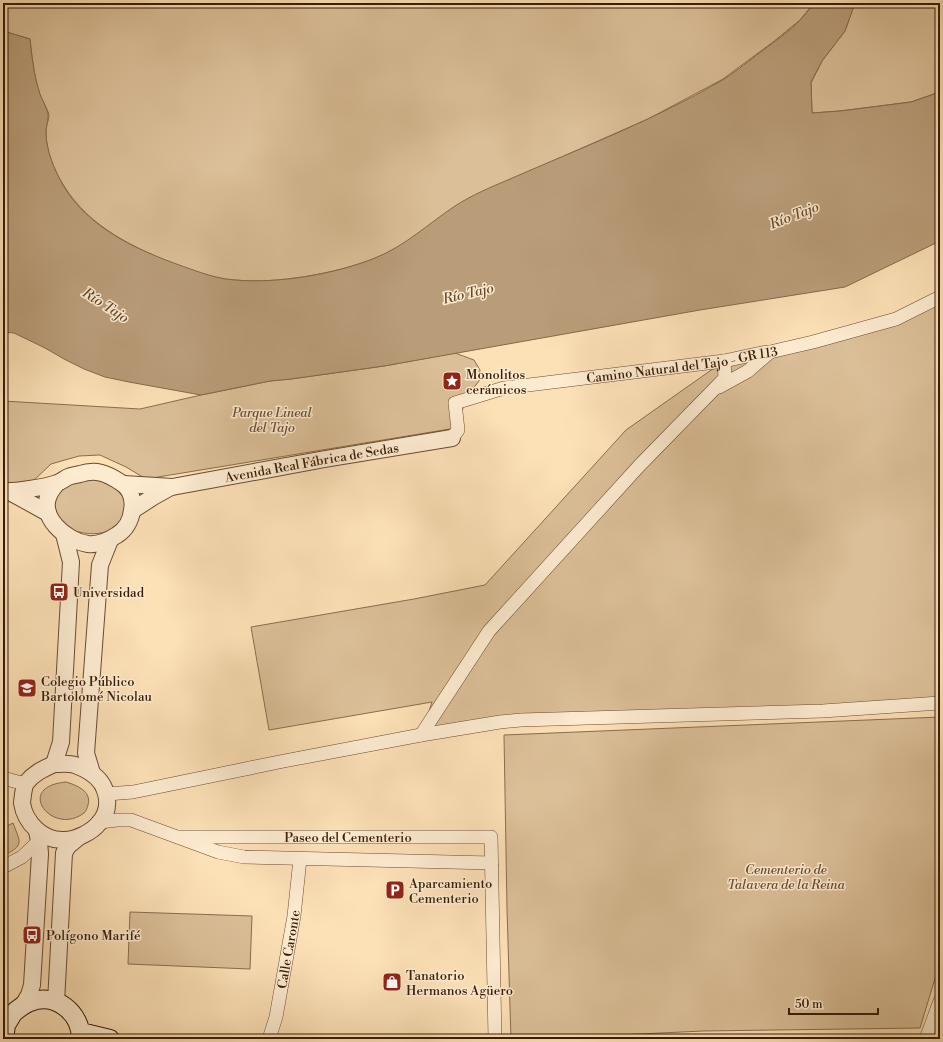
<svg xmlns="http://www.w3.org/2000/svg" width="943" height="1042" font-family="'Libre Bodoni',serif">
	<rect width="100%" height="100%" fill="#fce0b6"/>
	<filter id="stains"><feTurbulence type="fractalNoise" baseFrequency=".005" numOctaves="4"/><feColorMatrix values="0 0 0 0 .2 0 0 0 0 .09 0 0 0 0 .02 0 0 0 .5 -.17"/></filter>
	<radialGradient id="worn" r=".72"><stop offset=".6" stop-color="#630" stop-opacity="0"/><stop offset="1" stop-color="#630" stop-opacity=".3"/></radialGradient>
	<path fill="#dbbf98" stroke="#896d4e" d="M3 3H814L800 20 773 42 723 79 648 119 482 192C472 197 461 202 452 209 427 227 403 248 373 259 333 274 277 284 235 280 216 279 198 272 180 266 136 249 90 228 64 186 54 171 45 148 46 130 46 125 49 120 49 115 48 110 42 100 40 95 34 77 32 58 30 39L3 31Z
		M855 3H940V92L911 102 840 111 812 113 811 83 822 61 845 31Z
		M940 297V703L485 725 421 735 432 702 269 730 251 627 414 599 485 585 626 430 724 361 813 342Z
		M455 353 474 360 480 370 479 381 465 399 462 412V427L146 479 126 467 100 455 79 456 51 464 31 483 23 485 3 482V401L140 409 201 395 270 381 291 379 384 366Z
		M100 478 122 489 127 516C122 520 118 525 113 529 97 538 66 534 57 517 54 512 53 505 51 499L66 482Z
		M940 717V962L920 1028 703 1031 554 1038 511 1039 507 909 504 735Z
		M66 782C76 785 92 791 88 805 87 809 86 811 84 813 53 837 13 787 66 782Z
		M13 823C21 844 24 845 3 856V828Z
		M130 912 252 916 250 969 128 964Z"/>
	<path fill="#b99d79" stroke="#85694a" d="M814 3H855L845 31 822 61 811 82 812 113 840 111 911 102 940 92V241L845 287 700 310 384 366 291 379 270 381 201 395 129 382 105 377 84 369 64 359 45 348 14 333 3 332V31L30 39C32 58 34 76 40 94 42 100 46 106 48 113 49 119 46 126 46 132 46 150 54 169 63 185 88 228 137 250 182 266 199 272 217 279 235 280 277 284 336 274 375 258 405 246 428 224 455 206 472 195 491 187 510 179 581 148 654 120 721 81 734 73 746 63 758 54 771 44 790 31 801 19 806 14 810 8 814 3Z"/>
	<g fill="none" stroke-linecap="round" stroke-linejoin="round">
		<defs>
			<g id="minor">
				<path d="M719 387 748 371 770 352"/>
				<path id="s1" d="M452 438 458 430 455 403 504 388 724 361 761 353 770 352 813 342 896 319 940 297"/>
				<path d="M421 735 489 631 639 466 725 378 724 361"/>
				<path d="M3 778 25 784"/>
				<path d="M107 794 133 792 284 761 421 735 500 722 521 720 823 711 940 703"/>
				<path d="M100 822 117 820H131L218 852 244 857 492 863"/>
				<path id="s2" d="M179 837H491L495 1039"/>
				<path d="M3 867 22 857 39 841"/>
				<path id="s3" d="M269 1039 276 1017 294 916 300 859"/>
				<path d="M926 1039 940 1001"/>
			</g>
			<g id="tertiary">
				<path id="s4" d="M124 484 172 487 325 459 452 438"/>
				<path d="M3 491C13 492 47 487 57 483 61 482 64 479 68 477 72 475 76 475 80 474 96 469 106 473 120 482 130 488 134 499 132 510 131 521 125 530 117 535 108 541 98 545 88 544 66 541 37 516 50 493 52 489 55 486 57 483"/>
				<path d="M8 491 48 513"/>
				<path d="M133 510 153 497 171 487"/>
				<path d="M54 764C60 764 69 763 75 765 80 767 87 770 91 773 108 784 113 808 99 823 92 832 76 840 64 840 43 841 25 823 22 803 22 800 23 797 23 794 24 790 24 786 26 783 34 773 43 769 54 764Z"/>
				<path d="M54 764 61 742 71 562 64 534"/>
				<path d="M92 773 86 753 100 565 110 540"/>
				<path d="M56 1002 64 853 68 846 79 837"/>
				<path d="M23 1005 29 995 32 985 40 854 39 841 37 831"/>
			</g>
			<path id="secondary" d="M3 1022C12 1015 19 1006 30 1002 56 992 81 1013 81 1039
				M81 1032 110 1039
				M4 1039 6 1025 12 1015"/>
		</defs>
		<use href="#minor" stroke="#684c30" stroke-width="14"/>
		<use href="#tertiary" stroke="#684c30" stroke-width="18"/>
		<use href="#secondary" stroke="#371b03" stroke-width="20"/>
		<use href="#minor" stroke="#fdebd0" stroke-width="13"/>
		<use href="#tertiary" stroke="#fdebd0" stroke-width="16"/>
		<use href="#secondary" stroke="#fdebd0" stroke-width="18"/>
	</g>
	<defs>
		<symbol id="sight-square" viewBox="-11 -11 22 22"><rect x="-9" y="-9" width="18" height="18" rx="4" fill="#8f2418" stroke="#fdebd0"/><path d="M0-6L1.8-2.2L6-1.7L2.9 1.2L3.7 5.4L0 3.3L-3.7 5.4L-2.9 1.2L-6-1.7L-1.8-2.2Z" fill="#fff"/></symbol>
		<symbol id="bus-square" viewBox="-11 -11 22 22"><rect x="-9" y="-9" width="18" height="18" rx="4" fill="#8f2418" stroke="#fdebd0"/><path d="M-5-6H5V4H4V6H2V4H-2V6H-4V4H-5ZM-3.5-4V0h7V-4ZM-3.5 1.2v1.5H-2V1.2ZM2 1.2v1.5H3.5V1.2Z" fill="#fff"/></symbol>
		<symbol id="school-square" viewBox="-11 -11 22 22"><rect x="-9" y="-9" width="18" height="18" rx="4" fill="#8f2418" stroke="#fdebd0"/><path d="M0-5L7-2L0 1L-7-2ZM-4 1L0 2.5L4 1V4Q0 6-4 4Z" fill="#fff"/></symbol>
		<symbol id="parking-square" viewBox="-11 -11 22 22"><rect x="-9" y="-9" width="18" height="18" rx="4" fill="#8f2418" stroke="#fdebd0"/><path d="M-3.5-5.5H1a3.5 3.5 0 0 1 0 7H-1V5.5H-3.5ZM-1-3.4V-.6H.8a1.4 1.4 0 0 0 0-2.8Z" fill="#fff"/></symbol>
		<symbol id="shop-square" viewBox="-11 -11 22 22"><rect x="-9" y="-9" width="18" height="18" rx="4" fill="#8f2418" stroke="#fdebd0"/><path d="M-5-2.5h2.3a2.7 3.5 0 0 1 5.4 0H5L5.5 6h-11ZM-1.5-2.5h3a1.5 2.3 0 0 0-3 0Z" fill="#fff"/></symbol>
	</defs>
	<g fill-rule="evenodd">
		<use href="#sight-square" x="441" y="370" width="22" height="22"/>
		<use href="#bus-square" x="48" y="581" width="22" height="22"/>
		<use href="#school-square" x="16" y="677" width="22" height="22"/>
		<use href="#parking-square" x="384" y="879" width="22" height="22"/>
		<use href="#bus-square" x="21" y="924" width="22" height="22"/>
		<use href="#shop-square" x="381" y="971" width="22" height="22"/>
	</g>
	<g text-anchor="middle" stroke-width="3" stroke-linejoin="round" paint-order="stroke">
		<g font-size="13" fill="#371b03" stroke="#fdebd0">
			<text dy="5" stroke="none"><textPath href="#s1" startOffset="268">Camino Natural del Tajo - GR 113</textPath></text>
			<text dy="5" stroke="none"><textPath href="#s4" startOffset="190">Avenida Real Fábrica de Sedas</textPath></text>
			<text dy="5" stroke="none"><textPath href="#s2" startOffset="169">Paseo del Cementerio</textPath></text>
			<text dy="5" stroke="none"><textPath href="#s3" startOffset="92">Calle Caronte</textPath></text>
		</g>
		<g font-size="13" fill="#371b03" stroke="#fdebd0" text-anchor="start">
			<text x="466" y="379">Monolitos<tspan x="466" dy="15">cerámicos</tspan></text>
			<text x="73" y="597">Universidad</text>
			<text x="41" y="686">Colegio Público<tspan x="41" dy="15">Bartolomé Nicolau</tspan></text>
			<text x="409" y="888">Aparcamiento<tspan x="409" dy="15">Cementerio</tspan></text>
			<text x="46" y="940">Polígono Marifé</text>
			<text x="406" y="980">Tanatorio<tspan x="406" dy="15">Hermanos Agüero</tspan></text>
		</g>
		<g font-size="13" font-style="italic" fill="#684c30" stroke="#fdebd0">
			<text x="272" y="417">Parque Lineal<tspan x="272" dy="15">del Tajo</tspan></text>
			<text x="786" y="874">Cementerio de<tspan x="786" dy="15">Talavera de la Reina</tspan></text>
		</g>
		<g font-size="14" font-style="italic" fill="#64482c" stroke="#fdebd0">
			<text transform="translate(794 215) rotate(-21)" y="5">Río Tajo</text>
			<text transform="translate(468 293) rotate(-13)" y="5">Río Tajo</text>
			<text transform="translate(106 305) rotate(33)" y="5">Río Tajo</text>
		</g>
	</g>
	<rect width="943" height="1042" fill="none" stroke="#fce0b6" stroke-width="16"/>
	<rect x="4" y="4" width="935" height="1034" fill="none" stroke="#371b03" stroke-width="2"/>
	<rect x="8" y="8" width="927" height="1026" fill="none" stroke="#371b03"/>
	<path d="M789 1008v6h89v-6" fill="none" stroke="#371b03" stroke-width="2"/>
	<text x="795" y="1008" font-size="12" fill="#371b03" stroke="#fdebd0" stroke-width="3" paint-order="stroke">50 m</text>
	<rect width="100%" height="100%" filter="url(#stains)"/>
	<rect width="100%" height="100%" fill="url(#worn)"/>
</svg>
